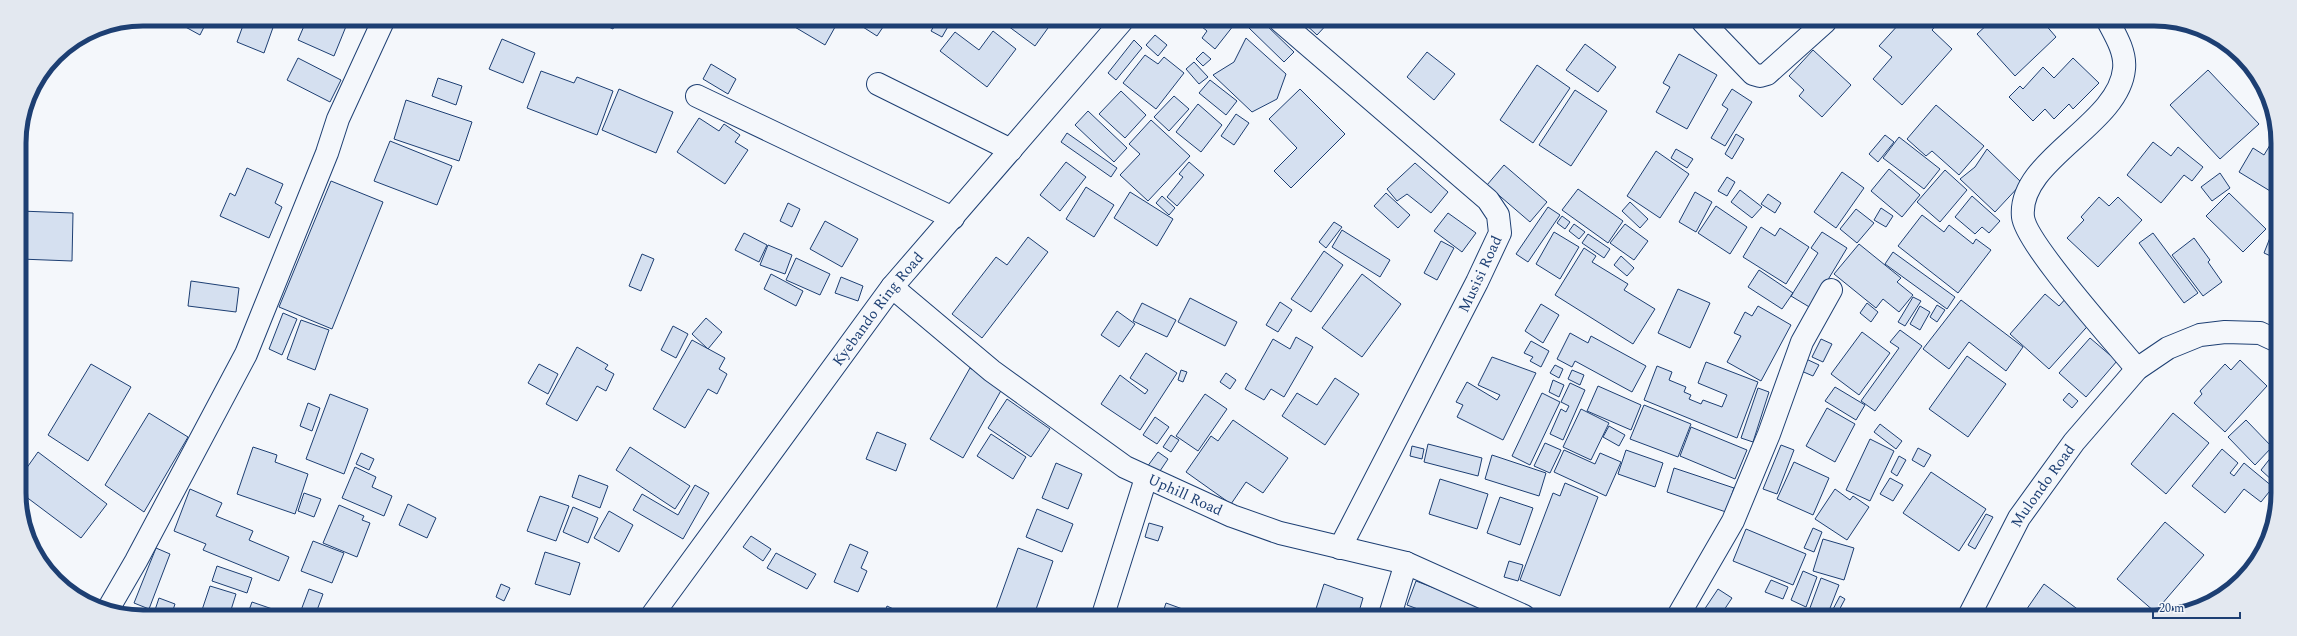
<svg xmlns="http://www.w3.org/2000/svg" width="2297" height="636" font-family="Spectral,serif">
	<rect width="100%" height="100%" fill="#f4f7fb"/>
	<path fill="#d5e0f0" stroke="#1d3f73" d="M182 19H199L206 23 200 35 180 24Z
		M242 19H276L264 53 237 42 245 20Z
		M307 19H349L334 56 298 40Z
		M594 20H617L613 29Z
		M783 20H839L825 45Z
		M852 20 887 21 877 36Z
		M937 21 950 23 942 37 931 31Z
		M1006 21H1053L1035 46 1004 23Z
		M1195 21H1237L1215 49 1202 38 1207 31Z
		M1255 21H1262L1294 52 1284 62 1249 28Z
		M1302 21H1330L1317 35Z
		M1900 23H1938L1932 30 1952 49 1902 105 1873 79 1892 57 1879 46Z
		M1989 23H2044L2056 37 2015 76 1977 34Z
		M993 31 1016 49 987 87 940 51 955 32 979 50Z
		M1155 35 1167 45 1158 56 1146 45Z
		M1246 38 1286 74 1277 99 1252 112 1213 75 1234 62Z
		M502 39 535 53 523 83 489 69Z
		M1134 40 1142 48 1116 80 1108 73Z
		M1585 44 1616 67 1598 92 1566 70Z
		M1813 50 1851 85 1822 117 1799 96 1804 90 1789 76Z
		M1203 52 1211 59 1203 66 1196 59Z
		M1427 52 1455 74 1434 100 1407 77Z
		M1679 54 1717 75 1687 129 1656 112 1670 87 1663 83Z
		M1145 55 1158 64 1164 57 1184 73 1156 109 1123 83Z
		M298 58 341 80 330 102 287 80Z
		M2073 58 2099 83 2073 109 2069 104 2054 119 2045 109 2033 121 2009 97 2020 86 2023 89 2043 67 2054 78Z
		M1194 62 1208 77 1199 84 1186 69Z
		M711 64 736 79 728 94 703 79Z
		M1537 65 1570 88 1533 143 1500 120Z
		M2208 70 2259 124 2220 159 2170 105Z
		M541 71 574 83 577 77 613 91 597 135 527 108Z
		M438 78 462 86 456 105 432 96Z
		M2258 78 2265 88 2271 104 2269 105Z
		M1210 80 1237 101 1226 115 1199 93Z
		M619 89 673 112 656 153 602 130Z
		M1300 89 1345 134 1291 188 1274 171 1297 148 1269 119Z
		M1732 89 1752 102 1725 146 1711 138 1728 109 1722 105Z
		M1575 90 1607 111 1571 166 1539 145Z
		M1121 91 1146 115 1125 138 1099 114Z
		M1174 96 1189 109 1169 131 1154 117Z
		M406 100 472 122 459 161 394 139Z
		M1198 104 1222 125 1201 152 1176 132Z
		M1936 105 1984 146 1959 175 1932 151 1926 156 1907 139Z
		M1088 111 1127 148 1114 162 1075 125Z
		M1236 114 1249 123 1234 145 1221 136Z
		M699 118 719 131 724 124 740 135 735 142 748 150 725 184 677 152Z
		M1151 120 1190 156 1148 201 1120 175 1140 154 1129 144Z
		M1067 133 1117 168 1111 177 1061 142Z
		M1736 134 1744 139 1732 159 1725 154Z
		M1885 135 1894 142 1878 162 1869 154Z
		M2276 135 2275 194 2239 172 2253 148 2264 155Z
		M1899 137 1940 169 1924 189 1883 158Z
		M390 141 452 166 437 205 374 181Z
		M2153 142 2171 156 2178 147 2203 167 2192 181 2184 175 2161 203 2127 175Z
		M1676 149 1693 159 1687 168 1671 158Z
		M1987 149 2022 183 1995 212 1960 179 1975 167Z
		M1656 151 1689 174 1660 218 1627 196Z
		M1066 162 1086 177 1060 211 1040 195Z
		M1189 162 1204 175 1177 206 1167 197 1183 177 1179 174Z
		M1415 163 1448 192 1431 213 1407 194 1397 201 1387 189Z
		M1504 165 1547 202 1530 222 1487 185Z
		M247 168 283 184 275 203 282 207 269 238 220 216 230 193 235 196Z
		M1889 169 1920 195 1902 217 1871 191Z
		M1945 170 1967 190 1940 222 1917 202Z
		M1842 172 1864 188 1836 228 1814 212Z
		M2220 173 2230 188 2212 201 2201 187Z
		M1727 177 1735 182 1727 196 1718 191Z
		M331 181 383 202 332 329 279 307Z
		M1086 187 1114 205 1094 237 1066 219Z
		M1578 189 1623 221 1608 243 1562 210Z
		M1740 190 1762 207 1752 218 1731 202Z
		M1130 192 1173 219 1157 246 1114 218Z
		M1695 192 1712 202 1696 232 1679 222Z
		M1386 193 1410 215 1398 228 1374 206Z
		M2229 193 2266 229 2243 252 2206 216Z
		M1768 194 1781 203 1775 213 1761 204Z
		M1162 196 1175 208 1169 215 1156 203Z
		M1972 196 2000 221 1989 233 1982 227 1975 234 1955 217Z
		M2099 197 2109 206 2118 197 2142 220 2098 267 2067 238 2084 220 2081 217Z
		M1630 202 1648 219 1640 228 1622 211Z
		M788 203 800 209 792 227 780 221Z
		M1716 206 1747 227 1730 254 1698 233Z
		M1548 207 1560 215 1528 262 1516 254Z
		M1881 208 1893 216 1886 227 1874 220Z
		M1856 209 1874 223 1857 243 1840 229Z
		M20 211 73 213 72 261 20 259Z
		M1448 213 1476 233 1462 252 1434 231Z
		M1922 215 1944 232 1949 225 1973 244 1976 239 1991 250 1958 293 1898 246Z
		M1562 216 1570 222 1565 229 1557 223Z
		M825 221 858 239 842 267 810 249Z
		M1334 222 1342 227 1326 248 1319 242Z
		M1574 224 1585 232 1579 239 1569 231Z
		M1625 224 1648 241 1634 260 1610 243Z
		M2275 225V258L2264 253Z
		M1761 227 1775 236 1780 228 1809 247 1786 284 1743 257Z
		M1342 230 1390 260 1380 277 1332 247Z
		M1554 232 1579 247 1560 279 1536 264Z
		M1822 232 1847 248 1811 308 1791 296 1818 253 1811 248Z
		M744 233 767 245 759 262 735 250Z
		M2153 233 2198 293 2184 303 2139 243Z
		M1588 234 1610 249 1604 258 1582 243Z
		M1028 237 1048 252 982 338 952 314 996 257 1007 265Z
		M2194 238 2210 260 2208 262 2222 282 2203 296 2172 255Z
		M1441 241 1454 248 1437 280 1424 273Z
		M1859 244 1901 278 1897 282 1913 295 1899 312 1883 299 1876 308 1834 274Z
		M768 245 792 255 785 274 760 265Z
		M1584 248 1596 256 1592 262 1628 284 1624 290 1655 309 1633 344 1555 295Z
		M1324 251 1343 265 1311 312 1291 299Z
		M1893 252 1955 297 1947 309 1885 264Z
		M642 254 654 259 641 291 629 286Z
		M1621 256 1634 268 1627 276 1614 265Z
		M796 258 830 274 820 295 786 280Z
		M1759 270 1793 293 1782 309 1748 287Z
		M771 274 803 291 796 306 764 289Z
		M1362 274 1401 304 1362 357 1322 328Z
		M841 277 863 286 858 301 835 293Z
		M191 281 239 288 236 312 188 306Z
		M1678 289 1710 303 1690 348 1658 333Z
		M2045 294 2059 306 2068 296 2094 319 2049 369 2010 334Z
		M1913 297 1921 301 1905 326 1898 322Z
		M1190 298 1237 322 1225 346 1178 322Z
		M1961 300 2023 347 2006 371 1969 342 1949 369 1923 349Z
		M1280 302 1292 310 1278 332 1266 325Z
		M1142 303 1176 320 1167 337 1133 321Z
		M1867 303 1878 312 1871 322 1860 313Z
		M1541 304 1559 315 1543 343 1525 331Z
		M1937 305 1945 310 1937 322 1930 317Z
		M1758 306 1791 325 1761 381 1727 362 1741 336 1734 333 1745 312 1752 316Z
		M1920 306 1930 312 1920 330 1910 324Z
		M1117 311 1135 324 1119 347 1101 335Z
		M283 313 297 319 282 355 269 349Z
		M706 318 722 332 708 349 692 334Z
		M301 320 329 330 315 370 287 359Z
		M673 326 688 334 676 358 661 350Z
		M1900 330 1922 346 1875 411 1861 401 1899 348 1890 342Z
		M1862 332 1890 353 1859 395 1831 374Z
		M1570 333 1588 343 1591 336 1646 366 1632 392 1575 361 1572 367 1557 359Z
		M1296 337 1313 347 1284 397 1271 389 1264 400 1245 389 1273 339 1290 349Z
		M2090 338 2117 361 2086 397 2059 373Z
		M1821 339 1832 344 1823 362 1812 357Z
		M692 340 725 358 719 369 727 374 717 394 708 389 685 428 653 409Z
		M1531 341 1549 351 1541 367 1530 361 1533 357 1524 353Z
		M577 347 608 365 605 369 614 374 606 391 597 386 577 421 546 404Z
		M1146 353 1177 373 1140 430 1101 404 1120 375 1145 394 1148 390 1130 378Z
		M1967 356 2006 384 1968 437 1929 409Z
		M1492 357 1536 373 1503 440 1457 417 1463 405 1456 402 1467 382 1497 400 1500 395 1478 385Z
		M1804 358 1819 365 1813 376 1799 370Z
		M2240 360 2267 386 2225 432 2194 403 2202 394 2200 391 2225 364 2231 370Z
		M1706 362 1758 382 1737 438 1644 400 1657 366 1672 372 1669 380 1686 387 1684 392 1691 395 1689 399 1701 404 1703 400 1722 407 1727 395 1698 383Z
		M91 364 131 387 88 461 48 435Z
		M539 364 558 374 548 394 528 383Z
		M1555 365 1563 369 1559 378 1550 373Z
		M970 368 1003 387 963 458 930 439Z
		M1181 370 1187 372 1183 382 1178 380Z
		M1572 370 1584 375 1580 385 1568 379Z
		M1226 373 1236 380 1230 389 1220 382Z
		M1335 378 1359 394 1325 445 1282 416 1297 393 1317 405Z
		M1553 380 1564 385 1559 397 1549 392Z
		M1570 383 1585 390 1563 440 1550 434 1561 409 1566 412 1569 406 1561 402Z
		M1598 386 1641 405 1631 430 1587 411Z
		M1835 387 1865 405 1856 420 1825 401Z
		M1758 388 1769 392 1753 442 1741 438Z
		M1542 393 1560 402 1530 465 1512 456Z
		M2069 393 2078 401 2072 408 2063 400Z
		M330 394 368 409 344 474 306 459Z
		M1205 394 1227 409 1198 451 1176 436Z
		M1007 399 1050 429 1031 457 988 428Z
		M308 403 320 408 312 431 300 426Z
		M1644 405 1691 424 1678 457 1630 439Z
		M1827 408 1855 424 1835 462 1806 446Z
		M1581 409 1609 423 1591 460 1563 447Z
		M149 413 188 437 144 512 105 485Z
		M2173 413 2209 443 2166 494 2131 464Z
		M1155 417 1169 427 1157 444 1143 435Z
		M1233 420 1288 458 1263 493 1246 482 1231 504 1186 472 1211 436 1218 441Z
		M2246 420 2272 447 2255 465 2228 437Z
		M1880 424 1902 441 1896 449 1874 432Z
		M1609 426 1625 435 1619 446 1603 437Z
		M1691 427 1747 450 1735 479 1680 456Z
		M877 432 906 444 896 471 866 459Z
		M991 434 1026 457 1013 479 977 456Z
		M1171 435 1179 440 1171 452 1163 447Z
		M1870 439 1894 451 1870 501 1846 490Z
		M1545 443 1561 450 1550 473 1534 466Z
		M1428 444 1482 458 1478 476 1424 462Z
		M1781 445 1794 450 1777 494 1763 489Z
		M1412 446 1424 449 1422 459 1410 456Z
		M253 447 277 455 275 462 308 474 295 514 237 494Z
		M630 447 690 486 675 509 616 470Z
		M1918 448 1931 455 1924 467 1912 460Z
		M2222 449 2238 463 2230 473 2234 476 2244 463 2273 487 2261 502 2244 489 2225 513 2192 486Z
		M1564 450 1595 464 1600 453 1621 462 1606 496 1554 472Z
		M1626 450 1663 463 1655 487 1618 474Z
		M38 452 107 504 81 538 21 493V476Z
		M1158 452 1168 459 1158 474 1147 467Z
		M361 453 374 459 369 470 356 464Z
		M1492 455 1546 473 1539 496 1485 479Z
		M1899 456 1906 460 1897 476 1891 472Z
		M2272 456 2274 458V482L2261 470Z
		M1794 462 1829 478 1813 515 1777 499Z
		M1056 463 1082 474 1068 509 1042 498Z
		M355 467 376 477 372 487 392 496 384 516 342 498Z
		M1674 468 1734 488 1726 512 1667 492Z
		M1931 472 1986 509 1959 551 1903 513Z
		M579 475 608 486 600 508 572 497Z
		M1890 478 1903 485 1893 501 1880 494Z
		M1440 479 1488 494 1477 529 1429 514Z
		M1565 483 1598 497 1560 596 1520 580 1553 493 1560 496Z
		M695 485 709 493 683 539 633 510 642 494 678 515Z
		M190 489 222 503 216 516 253 531 249 540 289 557 279 581 203 550 206 544 174 531Z
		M1835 489 1850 500 1853 496 1869 507 1847 540 1815 519Z
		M304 493 321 499 314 517 298 511Z
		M540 496 569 506 556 541 527 531Z
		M1500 497 1533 508 1520 545 1487 533Z
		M408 504 436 518 427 538 399 525Z
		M339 505 364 516 362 520 370 523 357 557 323 543Z
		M573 507 598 518 588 543 563 532Z
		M1037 509 1073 524 1062 552 1026 537Z
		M609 511 633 525 619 552 594 538Z
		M1986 514 1993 517 1975 549 1968 545Z
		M2165 522 2204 555 2155 612 2117 579Z
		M1149 523 1163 527 1158 541 1145 537Z
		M1813 528 1822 532 1814 552 1804 548Z
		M1746 529 1806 554 1793 585 1733 561Z
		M751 536 771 549 763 561 743 547Z
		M1823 539 1854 548 1844 580 1813 571Z
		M313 541 344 553 332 583 301 571Z
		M850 544 868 552 861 568 867 571 858 592 834 582Z
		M156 548 170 554 149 609 134 603Z
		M1018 548 1053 561 1034 615H994Z
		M545 552 580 563 570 595 535 584Z
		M776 553 816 574 807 589 767 568Z
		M1509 561 1523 565 1518 581 1504 577Z
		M217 566 252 578 247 593 212 581Z
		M1803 571 1817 577 1806 607 1791 600Z
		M1821 578 1839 585 1827 616H1807Z
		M1771 580 1788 587 1783 599 1765 592Z
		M1416 581 1479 605 1475 615H1434L1407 605Z
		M501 584 510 588 504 601 496 597Z
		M1324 584 1363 598 1358 615H1314Z
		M2044 584 2088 617 2022 616Z
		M210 586 236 594 230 613H201Z
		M309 589 323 594 316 613H300Z
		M1718 589 1732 598 1720 616H1700Z
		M1840 596 1845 599 1836 616 1831 613Z
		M159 598 175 604 172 613 155 610Z
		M252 602 284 613H248Z
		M1166 603 1199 615H1162Z
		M887 606 904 614H884Z
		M1481 608 1500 615H1478Z
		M1746 609 1802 612 1801 616H1745Z"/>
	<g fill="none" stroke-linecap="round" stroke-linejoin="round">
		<defs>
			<g id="minor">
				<path d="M1280 21 1488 200 1498 215 1500 233 1477 282 1340 548"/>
				<path d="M1703 22 1753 74 1760 76 1767 74 1825 22"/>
				<path d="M2109 23C2116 36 2126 53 2124 69 2119 125 2017 160 2023 217 2026 244 2115 342 2137 369"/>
				<path d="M878 84 1011 150"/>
				<path d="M697 96 953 218"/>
				<path id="s1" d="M892 287 992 371 1125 467 1232 516 1280 533 1406 563 1524 616"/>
				<path d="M107 611 136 561 246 354 327 153 338 119 384 19"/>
				<path id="s2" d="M653 614 892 287 1122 21"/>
				<path d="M1103 615 1146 478"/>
				<path d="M1390 615 1406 563"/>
				<path d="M1678 616 1733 521 1769 434 1802 342 1831 290"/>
				<path id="s3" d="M1969 616 2019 518 2074 442 2137 369 2168 348 2200 335 2225 332 2260 333 2275 340"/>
			</g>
		</defs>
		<use href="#minor" stroke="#1d3f73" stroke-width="24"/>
		<use href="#minor" stroke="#f4f7fb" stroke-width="22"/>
	</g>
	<g text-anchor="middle" stroke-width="3" stroke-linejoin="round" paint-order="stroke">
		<g font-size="15" fill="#1d3f73" stroke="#f4f7fb">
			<text transform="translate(1480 274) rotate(-65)" y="5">Musisi Road</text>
			<text dy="5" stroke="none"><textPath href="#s2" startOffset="379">Kyebando Ring Road</textPath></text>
			<text dy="5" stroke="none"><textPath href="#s3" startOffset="150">Mulondo Road</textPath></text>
			<text dy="5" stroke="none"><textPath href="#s1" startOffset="361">Uphill Road</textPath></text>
		</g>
	</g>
	<path d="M0 0H2297V636H0ZM143 26H2154A117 117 0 0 1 2271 143V493A117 117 0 0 1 2154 610H143A117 117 0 0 1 26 493V143A117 117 0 0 1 143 26Z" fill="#e3e8f0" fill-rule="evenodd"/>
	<path fill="none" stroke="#1d3f73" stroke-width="5" d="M143 26H2154A117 117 0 0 1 2271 143V493A117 117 0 0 1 2154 610H143A117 117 0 0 1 26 493V143A117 117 0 0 1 143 26Z"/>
	<path d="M2153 612v6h87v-6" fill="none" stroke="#1d3f73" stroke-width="2"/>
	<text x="2159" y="612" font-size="12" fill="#1d3f73" stroke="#f4f7fb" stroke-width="3" paint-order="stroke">20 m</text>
</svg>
